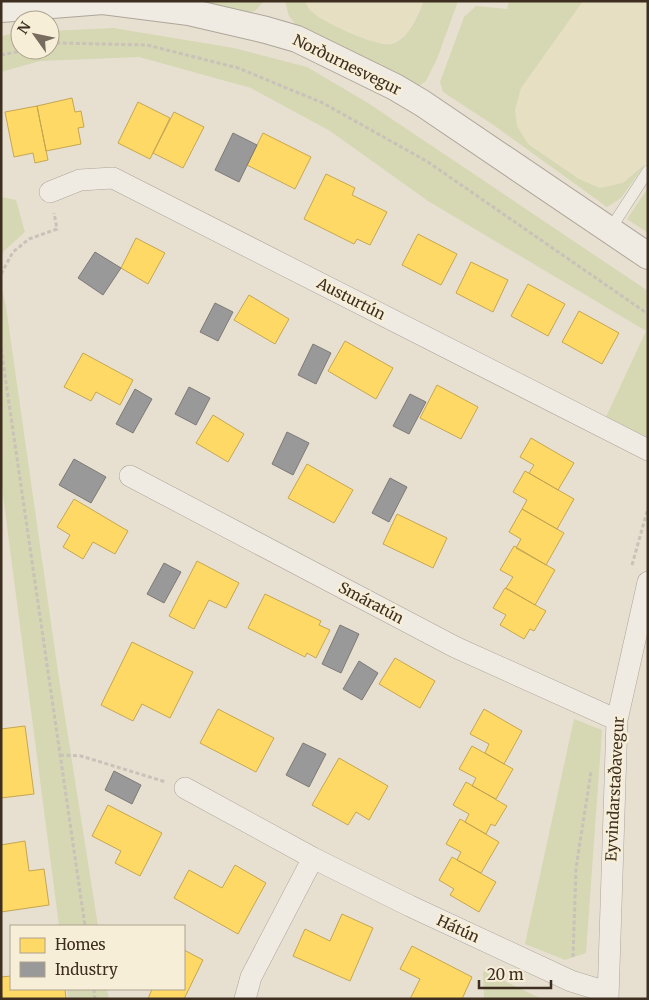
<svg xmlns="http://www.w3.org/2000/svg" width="649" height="1000" font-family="Merriweather,serif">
	<rect width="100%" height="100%" fill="#e7e0d1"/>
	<path fill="#e6dfc2" d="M305 1H424L407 33 392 44 376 43 329 24 310 11Z
		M583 1H648V160L623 183 600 188 579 179 528 144 517 126 515 110 521 88Z"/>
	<path fill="#d6d7b3" d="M179 1H264L255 11 245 13Z
		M285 1H305C307 4 308 9 311 11 321 22 379 48 392 44 410 38 417 16 424 1H458L437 59 426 81 414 89 299 29 289 16Z
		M509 1H583L521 88 515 110 517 126 528 144 579 179 600 188 623 183 645 164 621 198 607 207 492 124 443 92 440 82 464 17 476 6 507 9Z
		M113 28 234 48 307 67 368 103 648 291V441L605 419 646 331 428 201 330 131 251 88 139 57 40 61 1 72V36L20 32V50H50V31Z
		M648 188V233L627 219Z
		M1 197 16 200 25 232 4 251 1 258Z
		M1 284 6 307 59 679 98 926H59L1 480Z
		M574 719 602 730 586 953 565 960 525 944Z
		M483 971 542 999H484Z
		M67 989H107L109 999H68Z"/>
	<path fill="#ffd966" stroke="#c5a651" d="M72 98 75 112 81 111 84 127 78 128 81 144 46 151 37 106Z
		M138 102 170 118 150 159 118 143Z
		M37 106 48 160 35 163 33 153 14 157 5 112Z
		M174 112 204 127 183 168 153 153Z
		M263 133 311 157 295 189 247 165Z
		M326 174 355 188 352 195 387 212 370 245 357 239 354 244 304 219Z
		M418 234 457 254 441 285 402 265Z
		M136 238 165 253 148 284 121 268Z
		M471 262 508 280 493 312 456 293Z
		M528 284 565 304 548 336 511 316Z
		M249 295 289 319 275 344 234 320Z
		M579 311 619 333 602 364 562 342Z
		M345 341 393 368 376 399 328 371Z
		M83 353 133 380 120 405 96 392 91 401 64 387Z
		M437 385 478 407 461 439 420 418Z
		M213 415 244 434 228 462 196 443Z
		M531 438 574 463 558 490 529 473 534 465 520 457Z
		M307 464 353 490 334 523 288 498Z
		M525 471 574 499 557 529 522 509 527 500 513 492Z
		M74 499 128 531 115 554 93 542 83 559 63 547 70 535 57 527Z
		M522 509 564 533 546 565 516 548 521 539 509 532Z
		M397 514 447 538 433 568 383 544Z
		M514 546 555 570 535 605 506 588 513 577 500 570Z
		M197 561 239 583 226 608 209 600 194 629 169 616Z
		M505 588 546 611 534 631 530 629 524 639 500 625 506 615 493 608Z
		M265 594 321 621 319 625 330 630 316 658 307 653 305 657 248 628Z
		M132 642 193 672 170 718 142 704 133 721 101 705Z
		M395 658 435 681 420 708 379 684Z
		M218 709 274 738 256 772 200 743Z
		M484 709 522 731 504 764 485 753 489 744 470 734Z
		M25 726 34 794 1 798V729Z
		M472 746 513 769 496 799 472 786 476 778 459 769Z
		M339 758 388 786 369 820 356 812 348 825 312 805Z
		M466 782 507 806 495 826 491 824 486 834 465 822 469 814 453 805Z
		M108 805 162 833 140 876 115 863 121 851 92 836Z
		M460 819 499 842 481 873 457 860 461 852 446 844Z
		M25 841 29 871 44 869 49 905 1 912V845Z
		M452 857 496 882 479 912 450 895 454 889 439 880Z
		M235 865 266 883 238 934 174 898 189 870 222 888Z
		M342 914 373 928 350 981 293 956 305 929 330 941Z
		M412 946 472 977 462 999H410L420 979 400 969Z
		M184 950 203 960 184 999H148L152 989H184Z
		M11 976V989H65L66 999H2L1 977Z"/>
	<path fill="#999" stroke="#7d7975" d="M233 133 257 145 239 182 215 170Z
		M95 252 121 268 103 295 78 278Z
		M215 303 233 312 218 341 200 332Z
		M313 344 331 353 316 384 298 375Z
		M189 387 210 398 196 425 175 414Z
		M135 389 152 399 133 433 116 424Z
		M410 394 426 402 409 434 393 426Z
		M287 432 309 443 293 475 272 464Z
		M74 459 106 477 91 503 59 485Z
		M390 478 407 487 389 522 372 513Z
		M164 563 181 572 164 603 147 594Z
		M340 625 359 634 341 673 322 664Z
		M359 661 378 673 362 700 343 689Z
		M303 743 326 754 309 787 286 775Z
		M114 771 141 785 132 804 105 790Z"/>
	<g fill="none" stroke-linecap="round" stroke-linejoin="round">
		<defs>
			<path id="service" d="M609 231 648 171"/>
			<path id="minor" d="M50 192 80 180 113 178 648 450
				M130 476 455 647 617 720
				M185 788 313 858 410 906 571 981 607 992
				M245 999 251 977 313 858
				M608 999 617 720 648 582"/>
			<path id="tertiary" d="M1 9 103 1 189 12 266 30 297 39 395 87 422 103 648 256"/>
		</defs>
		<use href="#service" stroke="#ada599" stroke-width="12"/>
		<use href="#minor" stroke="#ada599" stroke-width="22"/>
		<use href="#tertiary" stroke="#ada599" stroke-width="28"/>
		<path stroke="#c8c2b9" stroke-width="3" stroke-dasharray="4 2.5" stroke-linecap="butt" d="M50 45 59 43 147 45 238 68 323 103 428 162 648 314
			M1 55 26 50
			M1 274 13 252 29 239 57 229 54 213
			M1 348 85 926
			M632 565 648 508
			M60 755 81 756 166 782
			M573 957 576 868 591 772
			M94 989 95 999"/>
		<use href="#service" stroke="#efebe3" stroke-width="11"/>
		<use href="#minor" stroke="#efebe3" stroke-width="21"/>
		<use href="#tertiary" stroke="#efebe3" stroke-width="26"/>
	</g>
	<g text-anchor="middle" stroke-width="5" stroke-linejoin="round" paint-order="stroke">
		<g font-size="15" fill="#3d2e20" stroke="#f7eed8">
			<text transform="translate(347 65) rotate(26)" y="5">Norðurnesvegur</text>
			<text transform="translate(351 299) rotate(27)" y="5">Austurtún</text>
			<text transform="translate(371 603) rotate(28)" y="5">Smáratún</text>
			<text transform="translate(615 789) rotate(-87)" y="5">Eyvindarstaðavegur</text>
			<text transform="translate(458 929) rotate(25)" y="5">Hátún</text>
		</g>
	</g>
	<rect width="649" height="1000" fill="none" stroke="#3d2e20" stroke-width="5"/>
	<rect x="10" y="925" width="175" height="65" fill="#f7eed8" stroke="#ada18e"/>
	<rect x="20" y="938" width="25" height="15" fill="#ffd966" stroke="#ada18e"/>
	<text x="55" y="950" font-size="15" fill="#3d2e20">Homes</text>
	<rect x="20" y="962" width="25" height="15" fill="#999999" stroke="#ada18e"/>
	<text x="55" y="975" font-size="15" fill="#3d2e20">Industry</text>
	<g transform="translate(35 35) rotate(303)"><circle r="24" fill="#f7eed8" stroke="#ada18e"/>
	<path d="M0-4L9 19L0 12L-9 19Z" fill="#786c5e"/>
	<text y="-8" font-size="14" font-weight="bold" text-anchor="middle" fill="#3d2e20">N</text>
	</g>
	<path d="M479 980v8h72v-8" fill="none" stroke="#3d2e20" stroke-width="2.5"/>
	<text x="487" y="980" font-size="15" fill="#3d2e20" stroke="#f7eed8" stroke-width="4" paint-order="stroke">20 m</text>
</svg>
